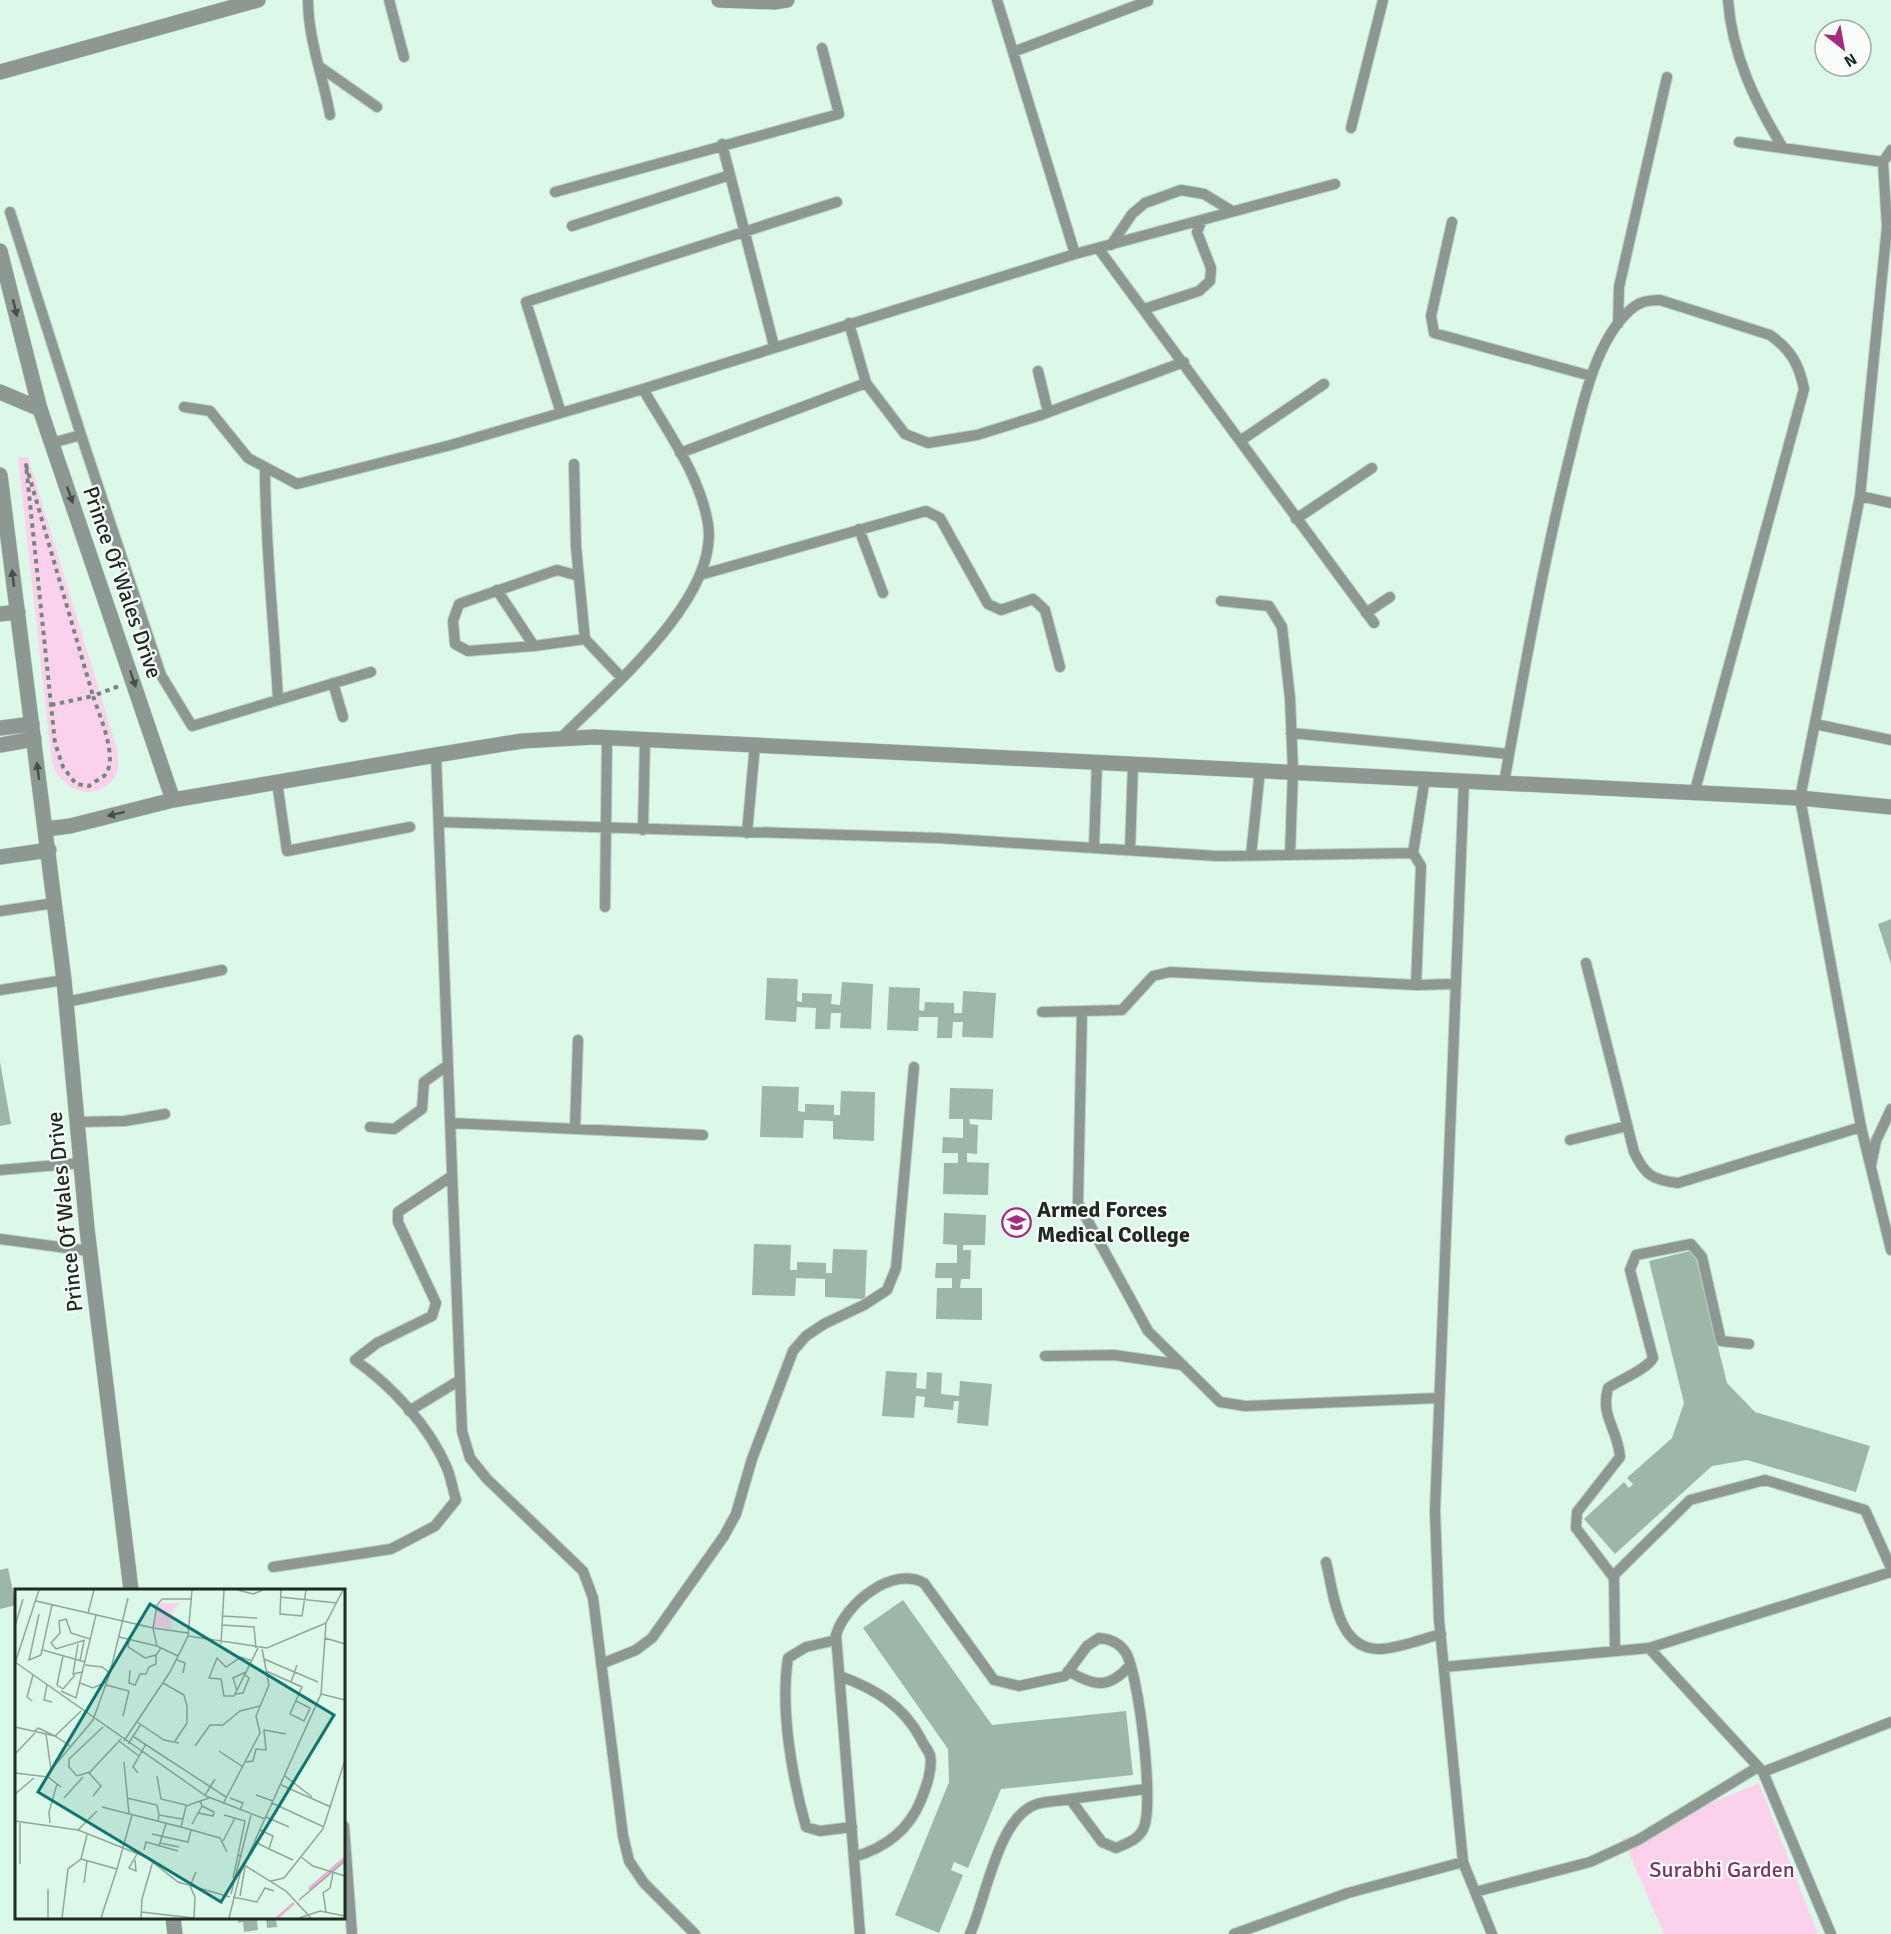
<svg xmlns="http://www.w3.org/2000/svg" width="1891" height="1934" font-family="Signika,sans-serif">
	<rect width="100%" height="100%" fill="#dbf8e8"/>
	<path fill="#fcd1ec" d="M28 457 117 749C118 758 120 769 115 777 95 804 63 791 52 764L18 458Z
		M1759 1783 1818 1934H1664L1623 1839Z"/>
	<path fill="#9cb7a8" d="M1891 919V964L1878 924Z
		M767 978 798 979 797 1001 802 1002V993L832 994 831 1004 840 1005 842 982 873 984 871 1029 840 1028 841 1013H831L830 1029H815L816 1008 797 1007 796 1022 765 1020Z
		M889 987 920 988 919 1010 924 1011 925 1002 954 1003V1013H962L963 991 996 993 993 1038 962 1037 963 1022H953L952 1038H937L938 1017H919L918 1031 887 1030Z
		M0 1062 11 1124 0 1126Z
		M762 1086 799 1087 798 1111 805 1112V1104L834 1105V1115H840L841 1091 875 1092 874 1141 833 1139V1121L804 1120 803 1138 760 1137Z
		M950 1088 993 1089 992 1120 969 1119 970 1124 978 1125 977 1154 967 1153V1162L989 1163 988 1195 943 1194 944 1163H958V1153H942L943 1137 963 1138V1119H949Z
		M944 1213 986 1215 985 1245H963V1250H971L970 1279H961L960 1288H982V1320L936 1319 937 1288H952V1278H935L936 1263H957V1245L943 1244Z
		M754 1244 791 1245 790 1270H797V1262L826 1263V1273H832L833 1249 867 1250 865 1299 825 1297V1279L796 1278 795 1296 752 1295Z
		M1694 1250 1727 1383 1755 1412 1870 1446 1856 1492 1747 1460 1712 1466 1615 1554 1584 1519 1624 1482 1629 1488 1633 1484 1627 1478 1672 1438 1684 1403 1649 1261Z
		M886 1371 917 1373 916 1388 926 1389 927 1372 942 1373 941 1394 959 1396 960 1381 992 1384 988 1426 957 1423 959 1401H954L953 1410 924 1407 925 1397 916 1396 914 1418 882 1416Z
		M8 1568 16 1605 0 1609V1570Z
		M903 1600 992 1725 1126 1711 1133 1775 1001 1789 968 1868 954 1862 951 1870 963 1875 939 1933 895 1915 949 1782 948 1749 863 1628Z
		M238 1918H265V1919L257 1920 258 1930 244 1932 243 1922 238 1923Z
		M266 1918H276L277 1927 267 1928Z"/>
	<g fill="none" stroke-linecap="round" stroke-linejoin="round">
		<defs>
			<path id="service" d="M308 0C308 39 323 76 330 115
				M389 0 404 57
				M997 0 1075 254
				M1728 0C1732 55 1755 102 1783 148
				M1013 52 1148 1
				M320 67 377 107
				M1351 128 1383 0
				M1739 142 1883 162
				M722 144 774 346
				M1891 150 1883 162 1887 227 1891 232
				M555 192 839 114 822 48
				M10 212 81 435
				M1452 222 1431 316 1434 333 1591 376
				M572 226 730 175
				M1887 227 1860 496 1800 798 1861 1127 1891 1250
				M1111 245 1132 214 1145 203 1181 190 1204 194 1232 211
				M1098 248 1374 623
				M1144 309 1199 291 1210 281 1211 268 1197 232 1202 220
				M1618 324 1619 287 1667 77
				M1038 371 1048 412
				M866 383 905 434 928 443 977 435 1038 416 1184 362
				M184 407 210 411 248 458 297 484 451 445 643 389
				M561 413 526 302 837 202
				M1240 441 1324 384
				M52 443 81 435 161 675 192 726 371 672
				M680 453 866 383 849 323
				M574 464 576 547 585 639 621 677
				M265 467C265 545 274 622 278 700
				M1860 496 1891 503
				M1296 519 1372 468
				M859 529 883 593
				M700 575 926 511 940 518 988 604 1001 610 1033 599 1045 610 1060 667
				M579 576 557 570 459 604 453 621 455 644 468 651 534 646 585 639
				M497 590 534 646
				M1221 601 1269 606 1282 627 1290 698 1293 771 1290 855
				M1366 613 1390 597
				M333 683 343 717
				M1815 724 1891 740
				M1291 733 1509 754
				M560 739C608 690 720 598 708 524 700 475 667 431 643 389L1075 254 1335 184
				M436 755 462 1431 470 1458 487 1479 583 1571 593 1598 623 1836 629 1861 644 1883 695 1934
				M1464 780 1435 1511 1439 1620 1463 1862 1492 1934
				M277 782 287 851 410 827
				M1504 783C1523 676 1542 569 1568 463 1580 417 1592 346 1628 312 1638 302 1647 300 1660 300L1770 335C1791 350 1799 364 1804 389L1694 794
				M439 822 938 838 1217 856 1413 853
				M643 830 645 739
				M747 833 755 745
				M1094 848 1097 762
				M1130 850 1133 764
				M1251 855 1260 770
				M605 907 607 738
				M0 911 55 903
				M1586 963 1634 1152C1645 1175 1652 1180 1678 1183L1861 1127
				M1416 985 1421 866 1413 853 1425 778
				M0 990 64 980
				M66 1002 222 970
				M1082 1011 1078 1203 1148 1331 1220 1402 1245 1406 1438 1398
				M1042 1012 1122 1010 1153 976 1170 972 1416 985 1456 984
				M77 1122 125 1121 165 1114
				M450 1123 703 1135
				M370 1127 394 1129 422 1109 424 1082 448 1065
				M575 1129 578 1040
				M1570 1140 1627 1126
				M1871 1165 1876 1141 1891 1109
				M0 1170 81 1163
				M0 1239 89 1251
				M1045 1356 1114 1355 1183 1365
				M409 1411 460 1380
				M1326 1562C1334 1594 1337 1651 1381 1649 1400 1648 1422 1639 1441 1634
				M273 1567 391 1549 435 1526 456 1500C453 1490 451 1478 447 1468 429 1426 392 1386 355 1360L377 1343 432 1316 436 1303 398 1222V1212L452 1176
				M1614 1578 1576 1528 1577 1512 1620 1457C1618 1429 1600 1417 1608 1388 1621 1379 1646 1370 1653 1358L1630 1270 1636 1255 1691 1244 1702 1257 1721 1341 1749 1344
				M836 1640 806 1647 788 1658C780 1709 792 1777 806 1827L820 1831 852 1827
				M1649 1648 1891 1572
				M1615 1651 1614 1575 1690 1500 1765 1480 1865 1510 1891 1568
				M601 1664 636 1650 652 1638 724 1536 736 1514 752 1459 793 1351 806 1336 824 1324 864 1305 887 1290 896 1268 914 1067
				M1444 1667 1649 1648 1763 1772 1831 1934
				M1068 1671C1094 1686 1109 1690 1130 1665
				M840 1676C875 1689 903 1705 921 1739 923 1744 928 1750 930 1755 933 1769 926 1787 921 1800 909 1830 885 1848 854 1857
				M1763 1772 1891 1722
				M1070 1799 1146 1789
				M344 1826 352 1934
				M1475 1892 1590 1862 1638 1840 1758 1767
				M860 1934 836 1635C845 1604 893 1565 924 1583L994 1680 1019 1686 1065 1676 1087 1646 1099 1638C1110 1639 1120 1643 1126 1653 1139 1676 1154 1802 1144 1827 1140 1839 1127 1843 1116 1848L1102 1842 1070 1799C1060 1801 1047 1801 1037 1804 998 1816 986 1899 970 1934
				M1234 1934 1348 1893 1463 1862"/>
			<path id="minor" d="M719 0 774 2 787 0
				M0 72 258 0
				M0 392 40 409
				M0 614 18 612
				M0 728 32 724
				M0 745 34 739
				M0 857 49 850"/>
			<path id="tertiary" d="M0 251 40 409 173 800
				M0 475 64 980 87 1229 131 1590
				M46 829 70 826 173 800 436 755 522 741 594 737 1800 798 1891 807
				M173 1918 175 1934"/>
		</defs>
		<use href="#service" stroke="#b9d3c5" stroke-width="12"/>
		<use href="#minor" stroke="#b9d3c5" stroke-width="16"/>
		<use href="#tertiary" stroke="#b9d3c5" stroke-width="16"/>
		<path stroke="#75887e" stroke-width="4" stroke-dasharray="4.5 4.5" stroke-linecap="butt" d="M51 705 93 696 26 465 55 743 63 767 76 784 89 786C93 782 101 779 105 775 119 759 99 714 93 696L119 686"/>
		<use href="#service" stroke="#8c9891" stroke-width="10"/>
		<use href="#minor" stroke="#8c9891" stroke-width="15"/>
		<use href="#tertiary" stroke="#8c9891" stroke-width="15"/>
	</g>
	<defs><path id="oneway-solid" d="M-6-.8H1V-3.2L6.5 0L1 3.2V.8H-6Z" transform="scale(1.5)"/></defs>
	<g fill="#45504a">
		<use href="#oneway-solid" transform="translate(15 308) rotate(77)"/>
		<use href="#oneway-solid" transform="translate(70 495) rotate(71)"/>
		<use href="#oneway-solid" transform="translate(13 578) rotate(-97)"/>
		<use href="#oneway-solid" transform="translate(133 679) rotate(71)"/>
		<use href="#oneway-solid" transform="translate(38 771) rotate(-97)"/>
		<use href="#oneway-solid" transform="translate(116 814) rotate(166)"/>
	</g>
	<defs>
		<symbol id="university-ring" viewBox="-11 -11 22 22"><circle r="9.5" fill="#f9fefb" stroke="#a22c84" stroke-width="1.5"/><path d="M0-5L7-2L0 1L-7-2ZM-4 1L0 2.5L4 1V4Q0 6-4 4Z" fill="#a22c84"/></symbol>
	</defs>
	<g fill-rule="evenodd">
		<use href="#university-ring" x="1000" y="1206" width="33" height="33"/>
	</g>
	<g text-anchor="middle" stroke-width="4.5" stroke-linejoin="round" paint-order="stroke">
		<g font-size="22" fill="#1f2a24" stroke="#f9fefb">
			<text transform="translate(123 582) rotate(71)" y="8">Prince Of Wales Drive</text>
			<text transform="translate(64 1212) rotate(-96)" y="8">Prince Of Wales Drive</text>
		</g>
		<g font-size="22" font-weight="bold" fill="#1f2a24" stroke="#f9fefb" text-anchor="start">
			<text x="1037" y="1217">Armed Forces<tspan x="1037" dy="25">Medical College</tspan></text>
		</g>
		<g font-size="22" fill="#7e3268" stroke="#f9fefb">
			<text x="1722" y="1877">Surabhi Garden</text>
		</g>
	</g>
	<g transform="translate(15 1589)">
		<rect width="330" height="330" fill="#dbf8e8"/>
		<path d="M143 14H165L158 21 156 40 139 38Z" fill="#fcd1ec"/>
		<path fill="none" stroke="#edabd6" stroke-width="3" d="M294 300 330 269M262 329 279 314"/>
		<path fill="none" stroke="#90a69a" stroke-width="1.5" d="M223 1 238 5 248 1M266 1 265 25 287 27 291 1M265 8 322 14M21 12 138 39M73 24 79 1M24 25 14 71 26 66 37 16M207 27 242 29M207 36 239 38 241 59M0 37 8 10M138 39 173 44M173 47 252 59 311 34M104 48 142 57M310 49 330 55M70 51 41 60 36 54 45 44 44 32 51 30 56 44 75 50M114 51 113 58 130 69 141 66 146 59M63 55 58 85 67 83M206 55 209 1M28 61 70 73M48 67 42 96 48 100M163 67 142 57 138 39 142 16 147 10H177M249 70 303 93M162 71 170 74 168 84M65 72 69 52M237 72 226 68 211 78 202 69 194 89 206 90 209 107H219L243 59M0 73 191 207 250 230M0 74 24 1M70 76 87 78 95 84M115 81 114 94 120 96 125 85H131L134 78 141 75V66M251 82 287 98 275 125 289 132 295 119 281 112M276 93 282 76M65 94 78 99 91 93M148 94 169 106 172 117V134L160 152M32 96 29 111 37 113M91 96 114 102 108 127M48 100 60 86M46 102 61 109 81 26M222 102 218 89 231 83M220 105 228 104 234 89 230 86M306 105 330 111M17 112 12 108 18 86M122 133 149 151 164 154M0 138 40 147 55 157M88 138 54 170V178L62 187 75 183 106 150M19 143 23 139 40 147 66 122M31 145 36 181 33 188M119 148 211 208M104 152 124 167M109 152 155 83 173 47 177 1M113 155 126 135M180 157 195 136H208L225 122 245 117M204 162 228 178M0 165 20 144M109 173 114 225M231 173 238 172 241 160 251 161 249 141 271 145M36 181 78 131 95 84 113 9M0 184 33 188 46 198M74 184 86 197 78 207M123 184 118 178 131 155M142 187 146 210 171 216M270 187 297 208M266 196 316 218M0 205 19 189M190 206 200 190M241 206 258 212M49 209 68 188M112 209 142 216 144 226M215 209 228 214 225 221M257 214 309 238M208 215 245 144 241 127 254 96 247 60M87 218 166 238 171 217 194 209M183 224 198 227 199 223 187 217M209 226 230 232 223 266 227 267M251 228 274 238M0 232 63 241 131 268 163 293 215 308M5 232V275M143 232 144 226 167 230M35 234 34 223 42 195M177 235 187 217 185 211M166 238 205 249 212 263M63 241 82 222M137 245 173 253 176 241M208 252 220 229M240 253 254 260 258 247 245 241M145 254 164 258M144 257 151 235M254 260 278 271M129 261 131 253 163 262M286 268 298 277 330 287M66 270 102 280 86 329M120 271 121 282 114 279 122 265M229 276 271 302 296 329M102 280 117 226M218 289 223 266M256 292 269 289 308 240 330 171M69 294 72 272M33 300V329M308 303 311 323M308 304 315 299 318 284M216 305 236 226M225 307 230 278M218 308 242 313 250 299 259 302M284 311 330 272M126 323 179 329M47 329 53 280 66 270 72 246M126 329 127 310 138 272M179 329 180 308 175 297 181 283M214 329 225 285 306 105 311 34 328 1M284 329 305 322 330 327"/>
		<path fill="#0f766e" fill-opacity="0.15" stroke="#0f766e" stroke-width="3" d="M135 15 319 126 206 313 23 203Z"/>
		<rect width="330" height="330" fill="none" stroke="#1f2a24" stroke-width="3"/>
	</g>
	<g transform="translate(1843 48) rotate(149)"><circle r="28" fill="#f9fefb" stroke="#a2a9a5" stroke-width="1.5"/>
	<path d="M0-4.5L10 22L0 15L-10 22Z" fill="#a22c84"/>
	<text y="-9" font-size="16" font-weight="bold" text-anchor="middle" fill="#1f2a24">N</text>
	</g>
</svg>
